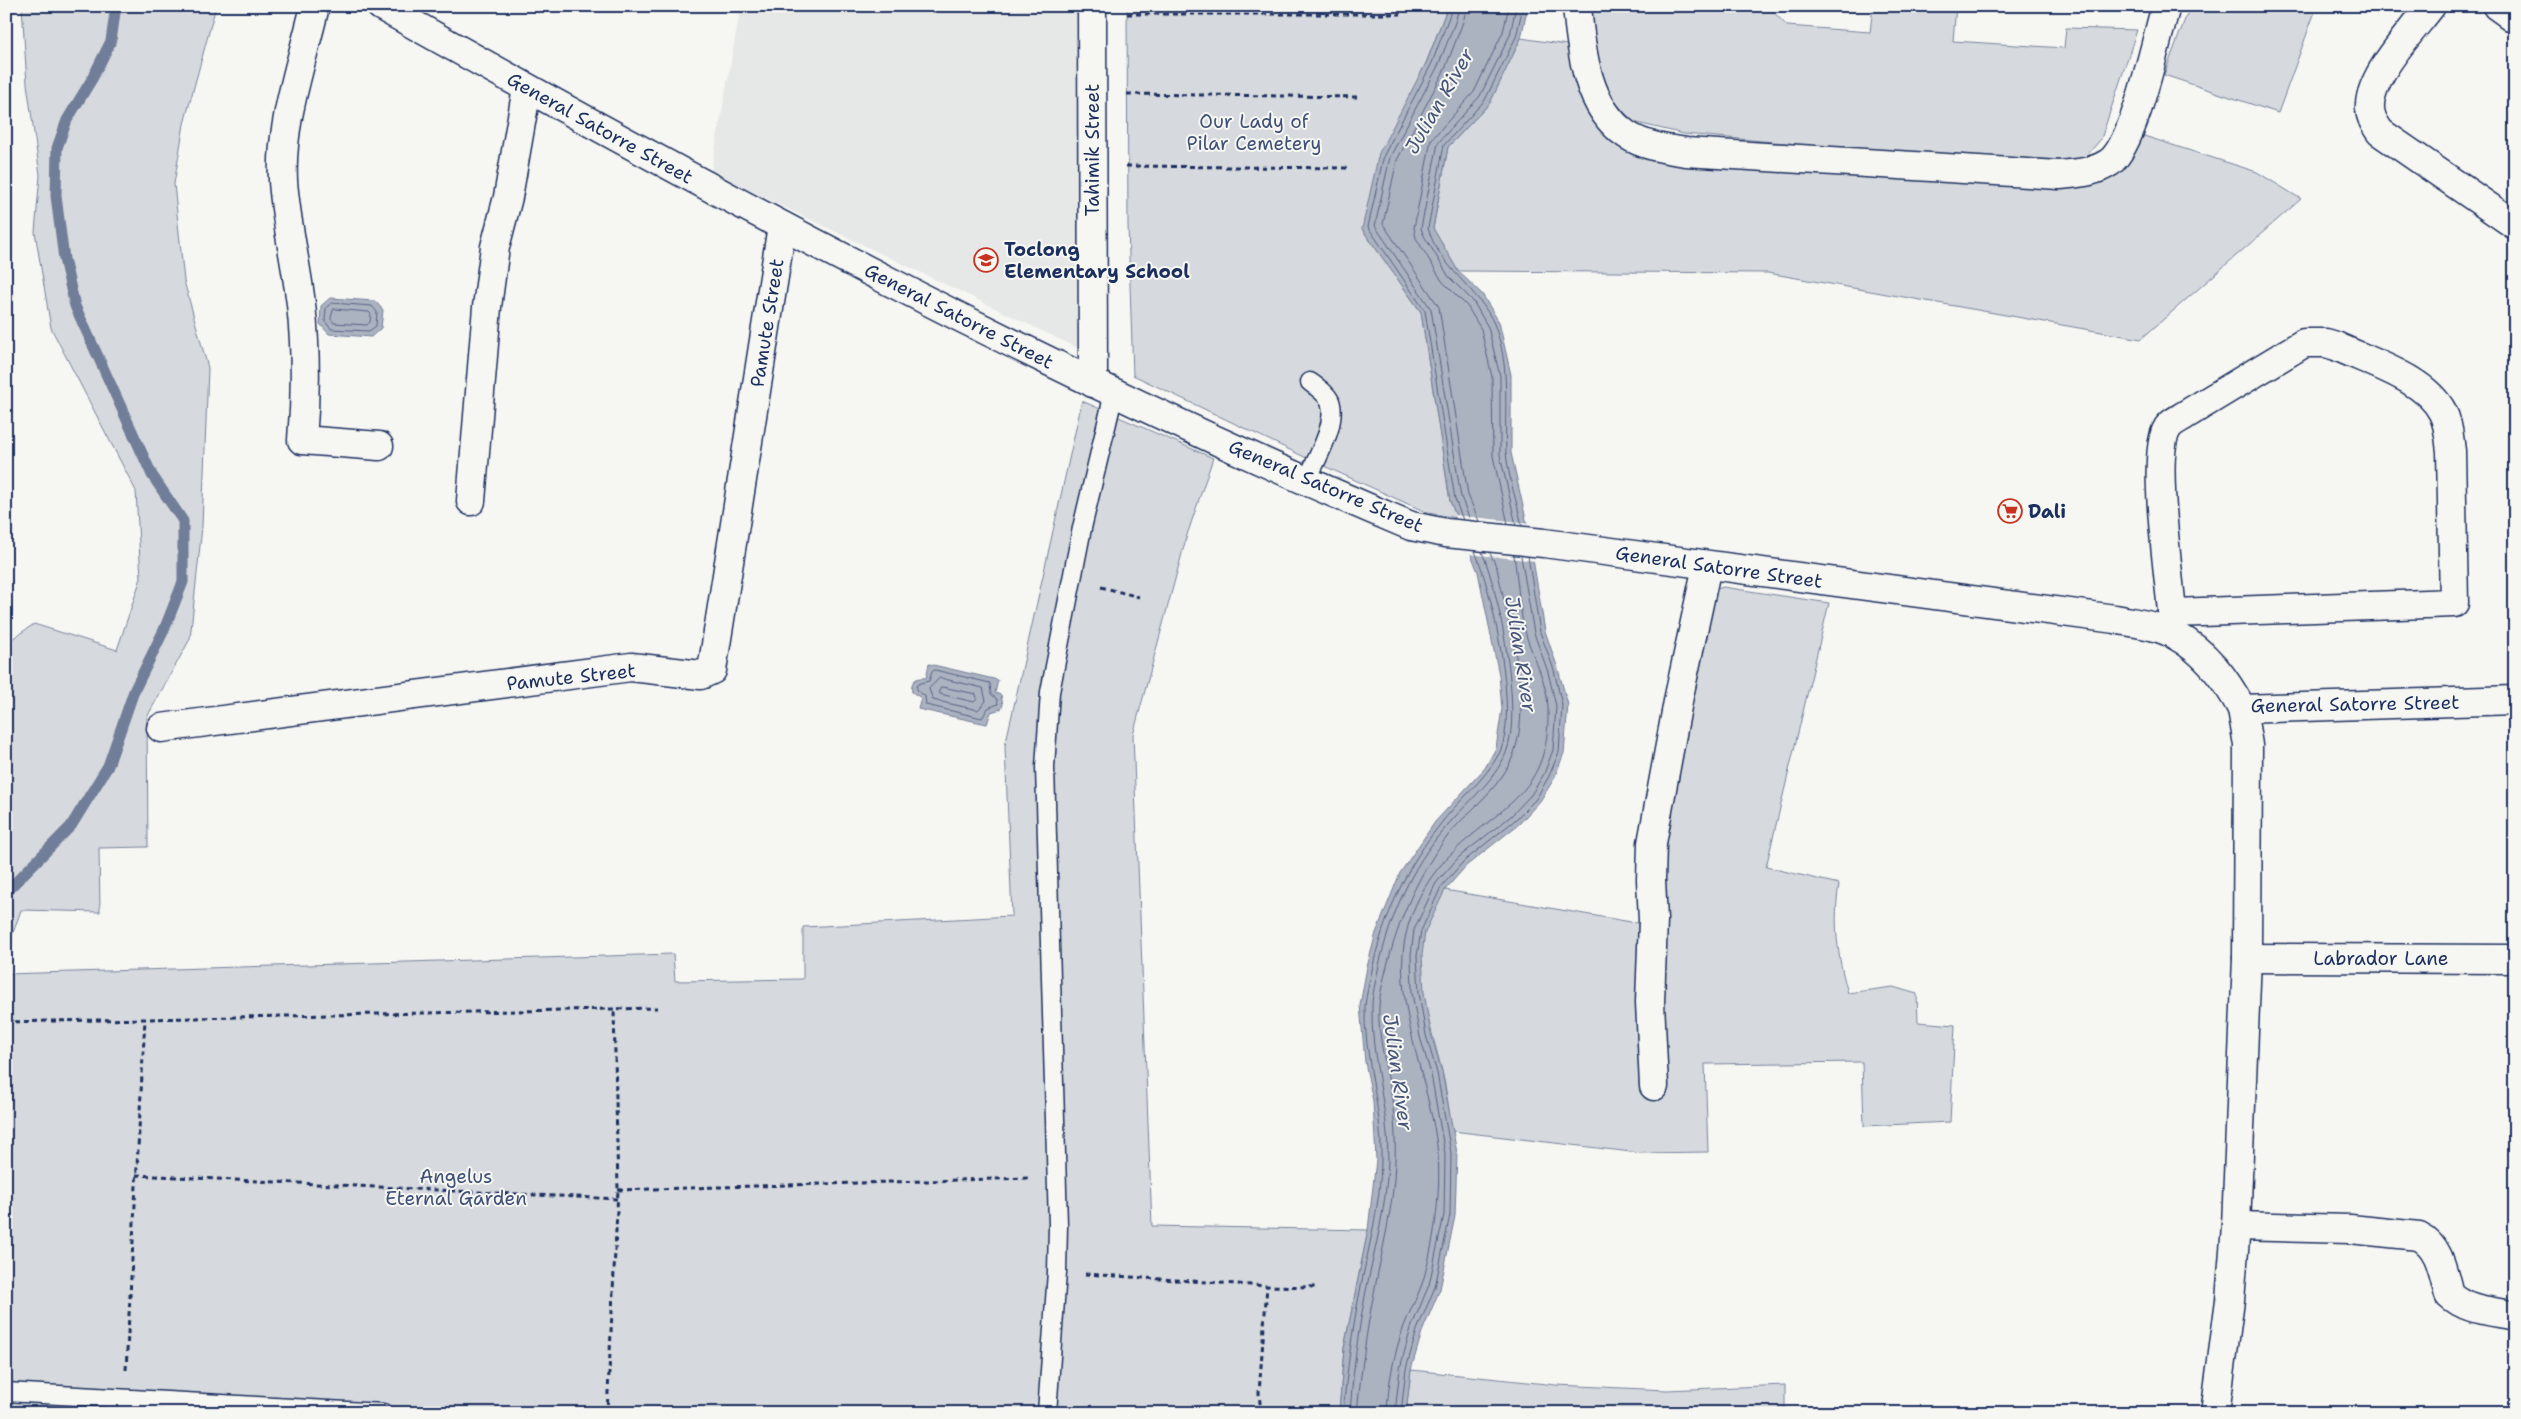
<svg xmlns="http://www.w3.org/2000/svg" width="2521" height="1419" font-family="'Shantell Sans',sans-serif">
  <rect width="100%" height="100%" fill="#f6f6f2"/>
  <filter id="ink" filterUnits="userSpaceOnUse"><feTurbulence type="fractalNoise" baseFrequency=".02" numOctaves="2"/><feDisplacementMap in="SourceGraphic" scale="10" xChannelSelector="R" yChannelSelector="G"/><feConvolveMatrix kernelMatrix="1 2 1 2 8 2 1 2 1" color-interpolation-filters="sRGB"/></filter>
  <g filter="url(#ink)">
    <path fill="#e6e7e7" d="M741,6H1080L1078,348L711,172Z"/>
    <g fill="#d6d9dd" stroke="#78849e">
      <path d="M22,6H216L184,124L174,184L184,281L208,368L202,527L190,639L147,717L148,847L99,848L100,912L21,910L6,953V643L34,624L117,650L141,578L136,491L51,328L35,232L40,175L27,84Z"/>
      <path d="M1127,6H1448L1362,229L1421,312L1450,501L1457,518L1428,513L1315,462L1133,375L1128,225Z"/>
      <path d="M1589,6H1768L1787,26L1870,32L1873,6H1956L1953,41L2064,48L2066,28L2137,30L2101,139L2082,161L1874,151L1684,134L1633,122L1604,89L1588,25Z"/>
      <path d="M2190,6H2317L2278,113L2164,75Z"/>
      <path d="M1521,38L1567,45L1593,120L1623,147L2068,185L2141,135L2257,172L2301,199L2141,339L1768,273L1458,271L1433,229L1448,147L1490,103Z"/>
      <path d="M1082,401L1213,458L1187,535L1133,735L1152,1226L1368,1230L1344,1348L1339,1413H6V974L673,954L675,981L803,979V927L1012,916L1005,746Z"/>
      <path d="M1723,587L1829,603L1766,867L1839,884C1833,922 1837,955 1848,993L1893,987L1917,994L1918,1022L1955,1025L1950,1122L1864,1126L1862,1062L1705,1064L1708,1152L1640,1153L1452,1131C1449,1111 1447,1091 1442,1071C1431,1027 1413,978 1425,932C1429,917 1438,903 1445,890L1660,927L1658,880L1712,591Z"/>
      <path d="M1411,1370L1556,1385L1667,1390L1785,1385V1413H1406Z"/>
    </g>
    <g fill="#abb2c0" stroke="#717e99">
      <path d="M1448,6H1528L1521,38L1490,103L1448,147L1433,228L1458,271L1482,294L1499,322L1511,375V453L1527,524L1545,631L1558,669L1568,705L1564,753L1554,779L1540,801L1519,824L1466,866L1445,890L1425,932L1422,955L1424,992L1431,1034L1442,1072L1457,1153L1455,1216L1440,1289L1422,1332L1411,1370L1406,1413H1339L1344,1348L1368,1230L1376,1160L1373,1101L1365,1062L1360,1005L1367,967L1376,933L1400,873L1435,822L1485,768L1496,748L1502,709L1499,675L1478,572L1450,501L1421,312L1362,229L1379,153L1427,61Z"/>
      <path d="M330,298L375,301L383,310L381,328L371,337L329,334L320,324L321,306Z"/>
      <path d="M929,664L998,680L995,693L1001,695L1003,705L1001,709L991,712L987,724L918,709L921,698L912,692C910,681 916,677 926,678Z"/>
    </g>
    <path fill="#f6f6f2" d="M1454,515L1529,523L1536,561L1468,554Z"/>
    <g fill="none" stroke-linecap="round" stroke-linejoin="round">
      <g stroke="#556385" stroke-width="1">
        <path d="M1453,6L1432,63L1384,155L1368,227L1425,311L1455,499L1463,520"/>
        <path d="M1459,6L1456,20L1438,66L1390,157L1375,226L1431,309L1461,497L1470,520"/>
        <path d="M1467,6L1463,22L1445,69L1397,160L1383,224L1439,307L1468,495L1479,521"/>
        <path d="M332,303L372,306L377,312L376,326L369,331L331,329L325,321L326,308Z"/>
        <path d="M334,309L369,312L371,314L370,322L367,325L334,323L331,319Z"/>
        <path d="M1508,524L1493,456L1492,377L1481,329L1467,306L1442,281L1416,238L1414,228L1431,140L1474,92L1503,32L1509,6"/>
        <path d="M1516,525L1500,455V376L1488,327L1473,301L1449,277L1423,234L1421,228L1438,143L1480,96L1510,35L1516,6"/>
        <path d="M1522,526C1517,502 1508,476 1506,452C1504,409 1511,365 1494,324C1480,290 1438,266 1428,228L1444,145L1485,100L1516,37L1523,6"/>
        <path d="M935,670L990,683L991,694L997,699L998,704L988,708L982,718L926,705L925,696L918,691L916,686L920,683L929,681L932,672Z"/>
        <path d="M940,678L983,688L986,701L978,710L933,700L929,689Z"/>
        <path d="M942,687L976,694L977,699L974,702L940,694L939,691Z"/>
        <path d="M1343,1413C1347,1371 1352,1331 1360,1291C1368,1248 1381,1204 1381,1160C1383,1108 1363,1056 1365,1006C1366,994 1370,981 1372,970C1383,918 1406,867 1439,826C1458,800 1485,781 1500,752C1519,712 1492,591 1475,551"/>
        <path d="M1350,1413C1353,1371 1358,1331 1366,1291C1375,1248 1387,1204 1388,1160C1389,1108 1370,1057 1372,1006C1372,994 1376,981 1378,970C1389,919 1411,866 1446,827C1466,803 1494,782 1506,753C1523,713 1499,591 1482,552"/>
        <path d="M1357,1413C1361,1372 1366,1333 1374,1293C1382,1249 1394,1206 1395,1161C1396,1141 1394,1118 1392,1098C1387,1068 1377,1036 1379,1005C1380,994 1383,981 1386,970C1398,921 1418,873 1450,833C1471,808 1503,786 1514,753C1533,699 1508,623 1497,568L1490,553"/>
        <path d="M1387,1413C1388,1383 1394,1354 1404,1326C1409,1312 1417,1298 1422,1284C1434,1246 1441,1194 1438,1155C1432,1084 1387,996 1408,926C1416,898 1432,872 1453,852C1505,803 1550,792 1548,709C1548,684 1534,660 1527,638C1519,613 1518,581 1514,555"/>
        <path d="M1395,1413L1400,1368L1411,1328L1429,1285L1444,1215L1445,1154L1431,1074L1420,1037L1412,993L1411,955L1414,930L1436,883L1459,857L1511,816L1531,795L1544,774L1553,750L1556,706L1548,672L1534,633L1521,556"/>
        <path d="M1401,1413L1406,1369L1417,1330L1435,1287L1450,1215L1451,1153L1437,1073L1426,1035L1419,993L1417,956L1421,931L1441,887L1463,862L1515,820L1536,799L1549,776L1559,752L1562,705L1554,670L1540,632L1528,556"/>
      </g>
      <path stroke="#717e99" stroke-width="11" d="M6,892L71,826L108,766L134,691L164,630L183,582V521L152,475L75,306L64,259L56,196L57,148L67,120L92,79L111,41L116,6"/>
      <g stroke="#1b2f5e" stroke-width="21">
        <g id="lane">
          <path d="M1307,480C1316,460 1338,423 1330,401C1326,393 1317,387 1310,382"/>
          <path d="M6,1392L383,1413"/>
          <path d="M1047,1413L1057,1272L1058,1225L1045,767L1050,692L1082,528L1114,393"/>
        </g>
      </g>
      <g stroke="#1b2f5e" stroke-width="31">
        <g id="street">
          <path d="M315,6C302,63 280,122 283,181C286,222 296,263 301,304C306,350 306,395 302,440L379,446"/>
          <path d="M1092,6L1093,383"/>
          <path d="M1577,6C1581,51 1587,108 1627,135C1644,146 1666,149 1686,152L2059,175C2077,173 2094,173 2110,162C2135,143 2156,39 2166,6"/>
          <path d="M2431,6C2412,31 2372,73 2370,104C2369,115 2374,123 2380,132L2515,225"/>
          <path d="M2497,6L2515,19"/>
          <path d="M471,501L487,307L495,247L508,197L527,88"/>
          <path d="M2173,613L2454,603L2451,451C2449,438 2449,425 2443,413C2426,378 2369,362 2336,346L2326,343H2304L2185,415C2179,419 2170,423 2167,429C2150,457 2172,594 2174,634"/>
          <path d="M161,728L631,667L701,675L712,670L782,226"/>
          <path d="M2247,958L2515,959"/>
          <path d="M1654,1086L1650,1002L1653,920L1651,880L1652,843L1679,696L1707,566"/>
          <path d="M2236,1226L2350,1229L2419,1236C2440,1246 2443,1273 2449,1294C2467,1311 2492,1311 2515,1316"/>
        </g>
      </g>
      <g stroke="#1b2f5e" stroke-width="31">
        <g id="secondary">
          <path d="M381,6C716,195 1056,377 1411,526L1446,533L1544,543L2115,619C2134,623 2158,625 2175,635C2206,652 2226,679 2242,709L2515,700"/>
          <path d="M2215,1413L2230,1300L2236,1226L2247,958L2248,745L2242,709"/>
        </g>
      </g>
      <g stroke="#1b2f5e" stroke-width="3" stroke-dasharray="5 4" stroke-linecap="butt">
        <path d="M1127,14H1401"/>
        <path d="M1127,94L1359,97"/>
        <path d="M1126,166L1348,168"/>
        <path d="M1101,587L1139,597"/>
        <path d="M6,1022L657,1008"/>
        <path d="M136,1175L617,1199"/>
        <path d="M618,1190L1028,1178"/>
        <path d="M1085,1274L1267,1286L1318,1287"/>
        <path d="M126,1370L145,1019"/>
        <path d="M607,1413L618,1190L614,1009"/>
        <path d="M1261,1413L1259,1393L1267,1286"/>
      </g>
      <use href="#lane" stroke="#f6f6f2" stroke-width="18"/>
      <use href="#street" stroke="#f6f6f2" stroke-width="28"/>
      <use href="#secondary" stroke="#f6f6f2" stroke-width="28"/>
    </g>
  </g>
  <defs>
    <g id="school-ring" transform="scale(1.25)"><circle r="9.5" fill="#f6f6f2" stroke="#c8321e" stroke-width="1.5"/><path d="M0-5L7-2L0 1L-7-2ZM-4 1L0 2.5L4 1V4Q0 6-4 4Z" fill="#c8321e"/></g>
    <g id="supermarket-ring" transform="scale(1.25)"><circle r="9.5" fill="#f6f6f2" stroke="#c8321e" stroke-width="1.5"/><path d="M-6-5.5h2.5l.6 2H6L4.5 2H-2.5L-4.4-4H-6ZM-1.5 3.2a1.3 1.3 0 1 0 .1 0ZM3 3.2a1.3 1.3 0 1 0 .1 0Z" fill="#c8321e"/></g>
  </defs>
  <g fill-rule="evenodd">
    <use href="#school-ring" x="986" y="260"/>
    <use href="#supermarket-ring" x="2010" y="511"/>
  </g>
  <g text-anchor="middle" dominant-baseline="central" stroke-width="4" stroke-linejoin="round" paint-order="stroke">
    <g font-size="19" fill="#405177" stroke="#f6f6f2">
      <text x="1254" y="121">Our Lady of<tspan x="1254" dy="22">Pilar Cemetery</tspan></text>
      <text x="456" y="1176">Angelus<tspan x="456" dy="22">Eternal Garden</tspan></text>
    </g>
    <g font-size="19" fill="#1b2f5e" stroke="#f6f6f2">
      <text transform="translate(600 128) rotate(29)">General Satorre Street</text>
      <text transform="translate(1092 150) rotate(-90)">Tahimik Street</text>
      <text transform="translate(959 316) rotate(27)">General Satorre Street</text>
      <text transform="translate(767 323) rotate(-81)">Pamute Street</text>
      <text transform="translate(1326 486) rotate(23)">General Satorre Street</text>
      <text transform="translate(1719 567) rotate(8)">General Satorre Street</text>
      <text transform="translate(571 677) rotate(-6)">Pamute Street</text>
      <text transform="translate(2355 704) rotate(-1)">General Satorre Street</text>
      <text x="2381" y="958">Labrador Lane</text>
    </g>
    <g font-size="19" font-weight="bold" fill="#1b2f5e" stroke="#f6f6f2" text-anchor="start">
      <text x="1004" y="249">Toclong<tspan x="1004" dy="22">Elementary School</tspan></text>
      <text x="2028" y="511">Dali</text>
    </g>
    <g font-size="20" font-style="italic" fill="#46567b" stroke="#f6f6f2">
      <text transform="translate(1439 101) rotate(-60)">Julian River</text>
      <text transform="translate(1521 654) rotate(81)">Julian River</text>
      <text transform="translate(1398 1072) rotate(82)">Julian River</text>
    </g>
  </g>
  <rect width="2521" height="1419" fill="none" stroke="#f6f6f2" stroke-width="25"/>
  <rect x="12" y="12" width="2496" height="1394" fill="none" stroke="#1b2f5e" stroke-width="2" filter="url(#ink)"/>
</svg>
